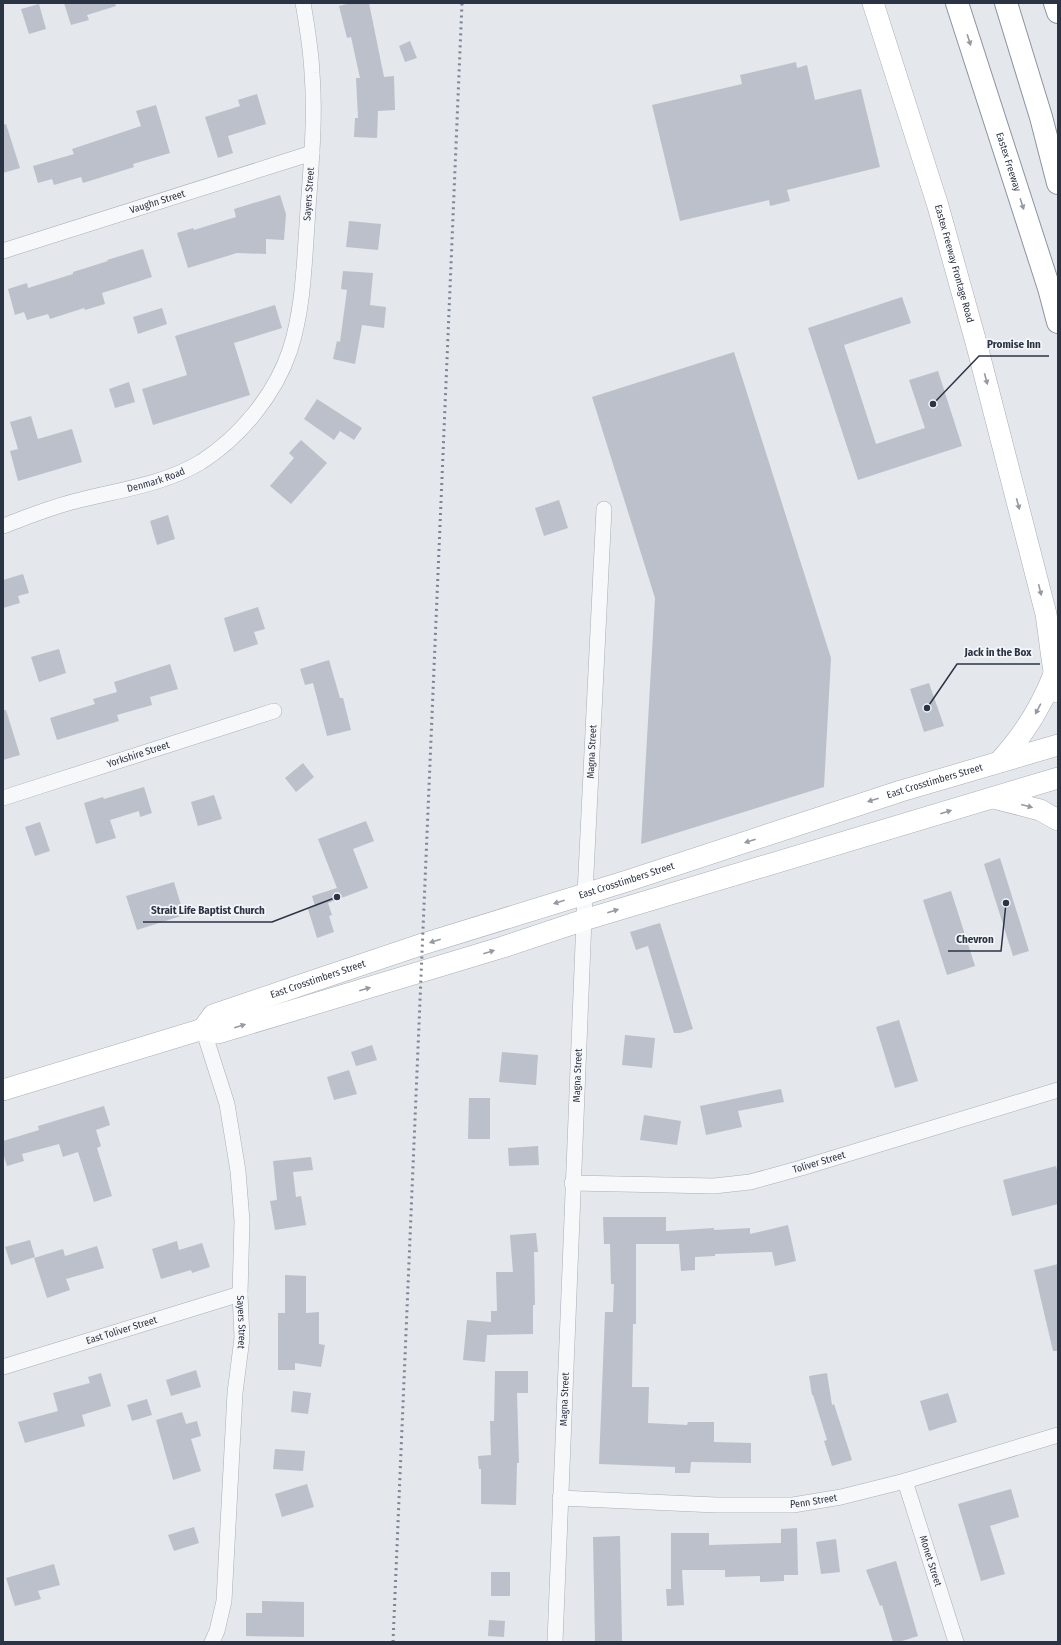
<svg xmlns="http://www.w3.org/2000/svg" width="1061" height="1645" font-family="'Fira Sans Condensed',sans-serif">
  <rect width="100%" height="100%" fill="#e4e7ec"/>
  <g fill="#bbc0ca">
    <path d="M64,3H115L116,6L87,15L89,20L71,25Z"/>
    <path d="M351,3H369L384,77L394,76L395,110L378,111L377,138L354,137L355,118H358L356,78H360L351,37L347,38L339,6Z"/>
    <path d="M39,4L46,29L29,34L21,9Z"/>
    <path d="M410,41L417,58L405,62L399,46Z"/>
    <path d="M796,62L797,68L807,65L815,100L861,89L880,167L787,190L790,201L770,206L769,200L680,221L652,105L742,84L740,75Z"/>
    <path d="M257,94L266,124L228,136L233,153L218,158L205,117L240,106L238,100Z"/>
    <path d="M156,105L170,153L133,164L134,167L83,183L81,177L54,185L52,179L38,183L33,166L74,154L72,149L141,126L136,111Z"/>
    <path d="M6,124L20,168L3,173V125Z"/>
    <path d="M280,195L286,214L284,240L266,239V254L237,253L188,268L177,233L193,228L194,230L236,217L234,209Z"/>
    <path d="M349,221L381,224L378,250L346,247Z"/>
    <path d="M143,249L152,277L102,293L105,304L85,310L84,308L50,319L48,314L27,320L24,312L15,315L8,289L27,283L28,288L73,274V272L108,261L107,260Z"/>
    <path d="M343,271L373,273L370,305L386,307L384,328L362,325L355,364L333,359L337,341L340,342L347,290L341,289Z"/>
    <path d="M902,297L911,323L844,345L876,444L925,428L909,380L938,371L962,446L858,480L808,328Z"/>
    <path d="M275,305L282,328L234,343L250,395L153,425L142,389L187,375L175,336Z"/>
    <path d="M162,308L167,324L138,334L133,317Z"/>
    <path d="M734,352L831,658L824,787L641,844L655,598L592,397Z"/>
    <path d="M129,382L135,402L115,408L109,389Z"/>
    <path d="M317,399L362,428L354,440L340,431L334,440L304,419Z"/>
    <path d="M31,416L38,439L72,429L82,462L18,481L10,451L18,449L10,422Z"/>
    <path d="M301,440L327,463L291,504L270,486L294,458L289,453Z"/>
    <path d="M559,500L568,528L544,536L535,508Z"/>
    <path d="M168,515L175,539L157,545L150,521Z"/>
    <path d="M23,574L29,593L18,596L20,603L3,608V580Z"/>
    <path d="M258,607L265,629L254,632L258,644L234,652L224,618Z"/>
    <path d="M59,649L66,673L39,682L31,657Z"/>
    <path d="M329,660L340,698H343L351,730L327,736L313,683L305,685L300,669Z"/>
    <path d="M170,664L178,689L150,697L152,705L117,715L119,721L57,740L50,718L95,704L93,699L117,692L114,682Z"/>
    <path d="M929,683L944,726L924,732L910,689Z"/>
    <path d="M3,710H6L20,755L3,760Z"/>
    <path d="M303,763L314,777L296,792L285,778Z"/>
    <path d="M144,787L152,813L140,817L139,811L110,820L116,838L96,844L84,803L103,797L104,799Z"/>
    <path d="M214,795L222,819L198,826L191,802Z"/>
    <path d="M366,821L374,841L353,849L368,888L328,903L332,915L329,916L334,932L317,938L308,909L315,906L312,896L337,888L318,839Z"/>
    <path d="M40,822L50,851L35,856L25,827Z"/>
    <path d="M1000,858L1029,951L1013,956L984,864Z"/>
    <path d="M174,882L184,915L137,930L126,896Z"/>
    <path d="M951,891L975,966L947,975L923,900Z"/>
    <path d="M660,923L693,1029L680,1033H674L648,946L636,950L630,932Z"/>
    <path d="M899,1020L918,1081L895,1088L876,1027Z"/>
    <path d="M625,1035L655,1038L652,1068L622,1065Z"/>
    <path d="M372,1045L377,1060L356,1066L351,1052Z"/>
    <path d="M502,1052L538,1055L536,1085L499,1082Z"/>
    <path d="M349,1070L357,1094L334,1100L327,1077Z"/>
    <path d="M781,1089L784,1102L738,1111L742,1127L706,1135L700,1106Z"/>
    <path d="M469,1098H490V1139H468Z"/>
    <path d="M104,1106L110,1125L96,1130L101,1146L97,1148L112,1196L94,1202L78,1152L63,1157L59,1144L22,1154L24,1161L7,1166L3,1153V1141L39,1130L38,1126Z"/>
    <path d="M644,1115L681,1121L677,1145L640,1140Z"/>
    <path d="M538,1146L539,1165L509,1166L508,1148Z"/>
    <path d="M311,1157L313,1170L293,1172L296,1197L301,1196L306,1225L275,1230L270,1201L277,1200L273,1161Z"/>
    <path d="M1056,1166L1058,1174V1204L1012,1216L1003,1180Z"/>
    <path d="M603,1217H666V1231L714,1228V1230L750,1228V1234L788,1225L796,1261L775,1266L772,1252L715,1254V1256L695,1257V1270L681,1271L679,1244H636V1324H633L632,1387H649L648,1423L687,1425L688,1422H714V1442L751,1443V1463L691,1462L690,1473H675V1467L599,1464L605,1312H613L614,1284H611L610,1244H604Z"/>
    <path d="M536,1233L538,1252H534L535,1305H533V1334L487,1335L485,1362L463,1360L467,1320L491,1322V1311H497L496,1272H513L510,1235Z"/>
    <path d="M30,1240L35,1257L11,1265L5,1247Z"/>
    <path d="M177,1241L179,1250L202,1243L210,1267L192,1273L191,1270L161,1279L152,1249Z"/>
    <path d="M97,1246L104,1268L66,1279L70,1290L47,1298L34,1258L63,1249L65,1256Z"/>
    <path d="M1058,1264V1351H1053L1034,1270Z"/>
    <path d="M285,1275L306,1276V1313L319,1312V1344L325,1345L321,1367L295,1363V1370H278V1313H285Z"/>
    <path d="M196,1370L201,1387L171,1396L166,1380Z"/>
    <path d="M495,1371H528V1393H517L519,1463H517L516,1505L481,1504V1469H479L478,1456L491,1455L490,1421H494Z"/>
    <path d="M101,1373L111,1406L82,1415L85,1426L25,1443L18,1422L58,1411L53,1393L90,1383L88,1377Z"/>
    <path d="M827,1373L832,1405L834,1404L852,1460L832,1466L824,1441L827,1440L813,1395H812L809,1376Z"/>
    <path d="M293,1391L311,1393L308,1414L291,1412Z"/>
    <path d="M948,1393L957,1422L929,1431L920,1401Z"/>
    <path d="M147,1399L152,1415L132,1421L127,1405Z"/>
    <path d="M182,1412L186,1424L197,1421L201,1436L191,1439L201,1471L173,1480L156,1420Z"/>
    <path d="M275,1449L305,1451L303,1471L273,1469Z"/>
    <path d="M307,1484L314,1507L282,1517L275,1494Z"/>
    <path d="M1011,1489L1019,1517L990,1526L1005,1574L981,1581L958,1504Z"/>
    <path d="M194,1527L199,1543L174,1551L168,1535Z"/>
    <path d="M797,1528L798,1575H784V1581L760,1582V1576L725,1577V1570H682L684,1605L667,1606L666,1589H671V1533H709V1545L781,1543V1529Z"/>
    <path d="M620,1536L622,1642H595L593,1537Z"/>
    <path d="M836,1539L840,1572L821,1574L816,1542Z"/>
    <path d="M896,1561L918,1636L899,1642H893L882,1605L880,1606L866,1570Z"/>
    <path d="M54,1564L60,1585L38,1591L41,1599L15,1606L6,1578Z"/>
    <rect x="491" y="1572" width="19" height="24"/>
    <path d="M262,1601L304,1602V1637L246,1636V1613H262Z"/>
    <path d="M489,1620L505,1621L504,1637L488,1636Z"/>
  </g>
  <g fill="none" stroke-linecap="round" stroke-linejoin="round">
    <g stroke="#a9aeb7" stroke-width="16">
      <g id="minor">
        <path id="s1" d="M3,251L312,153"/>
        <path id="s2" d="M3,526C27,517 51,507 76,501C118,490 163,485 201,462C240,437 275,395 290,350C303,310 304,267 307,225C310,175 316,123 312,73C311,49 307,26 303,3"/>
        <path id="s3" d="M3,798L274,711"/>
        <path id="s4" d="M203,1029L227,1104L238,1171L242,1221L240,1294L242,1338L235,1393L224,1601L217,1631L212,1642"/>
        <path id="s5" d="M572,1183L714,1186L750,1182L801,1168L1058,1090"/>
        <path id="s6" d="M3,1367L240,1294"/>
        <path id="s7" d="M905,1481L956,1642"/>
        <path id="s8" d="M560,1498L716,1505H793L841,1497L905,1481L1058,1435"/>
        <path id="s9" d="M555,1642L585,894L604,509"/>
      </g>
    </g>
    <g stroke="#a9aeb7" stroke-width="22">
      <g id="secondary">
        <path id="s10" d="M873,3L938,206L977,346L1046,614C1050,640 1052,666 1058,692"/>
        <path d="M999,762C1023,736 1041,708 1054,674"/>
        <path d="M994,798L1040,810L1058,820"/>
        <path id="s11" d="M203,1029L213,1015L304,984L423,944L627,881L901,791L1058,745"/>
        <path d="M3,1090L203,1029L218,1033L503,947L584,920L1058,778"/>
      </g>
    </g>
    <g stroke="#8b94a3" stroke-width="24">
      <g id="motorway">
        <path id="s12" d="M957,3L1049,288L1058,322"/>
        <path d="M1006,3L1041,117L1058,183"/>
        <path d="M1055,3L1058,12"/>
      </g>
    </g>
    <use href="#minor" stroke="#f7f8fa" stroke-width="15"/>
    <use href="#secondary" stroke="#fff" stroke-width="21"/>
    <use href="#motorway" stroke="#fff" stroke-width="22"/>
    <path stroke="#7d8696" stroke-width="3" stroke-dasharray="2 4" stroke-linecap="butt" d="M393,1642L462,3"/>
  </g>
  <defs><path id="oneway-solid" d="M-6-.8H1V-3.2L6.5 0L1 3.2V.8H-6Z"/></defs>
  <g fill="#959aa2">
    <use href="#oneway-solid" transform="translate(969 40) rotate(72)"/>
    <use href="#oneway-solid" transform="translate(1022 204) rotate(72)"/>
    <use href="#oneway-solid" transform="translate(986 379) rotate(75)"/>
    <use href="#oneway-solid" transform="translate(1018 504) rotate(75)"/>
    <use href="#oneway-solid" transform="translate(1040 590) rotate(76)"/>
    <use href="#oneway-solid" transform="translate(1038 709) rotate(118)"/>
    <use href="#oneway-solid" transform="translate(873 800) rotate(162)"/>
    <use href="#oneway-solid" transform="translate(1027 806) rotate(15)"/>
    <use href="#oneway-solid" transform="translate(946 812) rotate(-17)"/>
    <use href="#oneway-solid" transform="translate(750 841) rotate(162)"/>
    <use href="#oneway-solid" transform="translate(559 902) rotate(163)"/>
    <use href="#oneway-solid" transform="translate(613 911) rotate(-17)"/>
    <use href="#oneway-solid" transform="translate(435 941) rotate(163)"/>
    <use href="#oneway-solid" transform="translate(489 952) rotate(-17)"/>
    <use href="#oneway-solid" transform="translate(365 989) rotate(-16)"/>
    <use href="#oneway-solid" transform="translate(240 1026) rotate(-17)"/>
  </g>
  <g text-anchor="middle" dominant-baseline="central" stroke-width="3.5" stroke-linejoin="round" paint-order="stroke">
    <g font-size="10" fill="#2b3445" stroke="#f4f6f9">
      <text stroke="none"><textPath href="#s12" startOffset="167">Eastex Freeway</textPath></text>
      <text stroke="none"><textPath href="#s2" startOffset="512">Sayers Street</textPath></text>
      <text stroke="none"><textPath href="#s1" startOffset="162">Vaughn Street</textPath></text>
      <text stroke="none"><textPath href="#s10" startOffset="273">Eastex Freeway Frontage Road</textPath></text>
      <text stroke="none"><textPath href="#s2" startOffset="160">Denmark Road</textPath></text>
      <text stroke="none"><textPath href="#s9" startOffset="891">Magna Street</textPath></text>
      <text stroke="none"><textPath href="#s3" startOffset="142">Yorkshire Street</textPath></text>
      <text stroke="none"><textPath href="#s11" startOffset="776">East Crosstimbers Street</textPath></text>
      <text stroke="none"><textPath href="#s11" startOffset="452">East Crosstimbers Street</textPath></text>
      <text stroke="none"><textPath href="#s11" startOffset="128">East Crosstimbers Street</textPath></text>
      <text stroke="none"><textPath href="#s9" startOffset="567">Magna Street</textPath></text>
      <text stroke="none"><textPath href="#s5" startOffset="250">Toliver Street</textPath></text>
      <text stroke="none"><textPath href="#s4" startOffset="298">Sayers Street</textPath></text>
      <text stroke="none"><textPath href="#s6" startOffset="124">East Toliver Street</textPath></text>
      <text stroke="none"><textPath href="#s9" startOffset="243">Magna Street</textPath></text>
      <text stroke="none"><textPath href="#s8" startOffset="254">Penn Street</textPath></text>
      <text stroke="none"><textPath href="#s7" startOffset="84">Monet Street</textPath></text>
    </g>
  </g>
  <path fill="none" stroke="#2b3445" stroke-width="1.5" d="M933 404L979 356H1049M927 708L957 664H1040M337 897L272 922H143M1006 903L1001 951H948"/>
  <g fill="#2b3445" stroke="#f4f6f9" stroke-width="1.5">
    <circle cx="933" cy="404" r="4"/>
    <circle cx="927" cy="708" r="4"/>
    <circle cx="337" cy="897" r="4"/>
    <circle cx="1006" cy="903" r="4"/>
  </g>
  <g font-size="11" text-anchor="middle" font-weight="bold" fill="#2b3445" stroke="#f4f6f9" stroke-width="3.5" stroke-linejoin="round" paint-order="stroke">
    <text x="1014" y="348">Promise Inn</text>
    <text x="998" y="656">Jack in the Box</text>
    <text x="208" y="914">Strait Life Baptist Church</text>
    <text x="975" y="943">Chevron</text>
  </g>
  <rect width="1061" height="1645" fill="none" stroke="#2b3445" stroke-width="8"/>
</svg>
